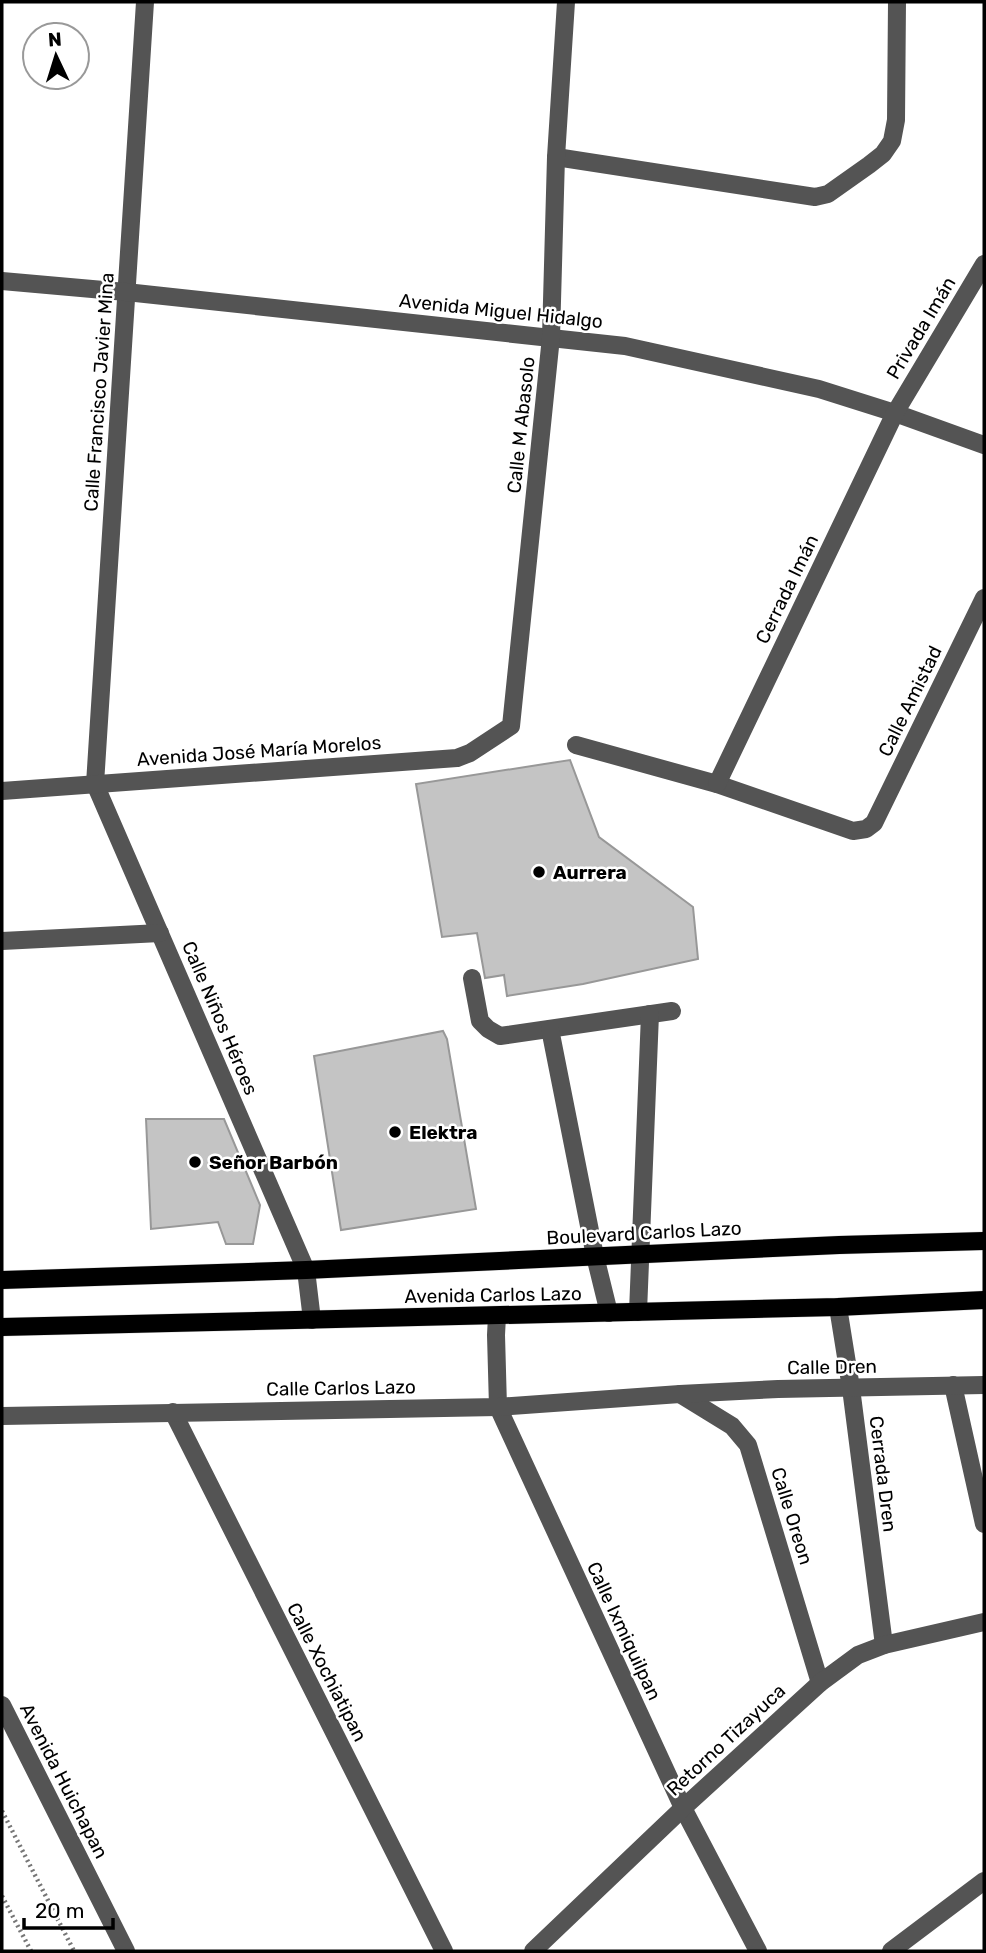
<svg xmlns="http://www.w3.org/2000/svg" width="986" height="1953" font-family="Rubik,sans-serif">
  <rect width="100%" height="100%" fill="#fff"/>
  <g fill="#c4c4c4" stroke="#989898" stroke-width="2">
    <path d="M570,760L599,837L693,907L698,959L583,984L507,996L504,975L485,978L477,933L442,937L416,784Z"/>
    <path d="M443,1031L447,1039L476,1209L341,1230L314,1056Z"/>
    <path d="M146,1119H224L260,1205L253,1244H226L218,1222L151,1229Z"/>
  </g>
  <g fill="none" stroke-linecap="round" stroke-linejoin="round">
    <g stroke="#dbdbdb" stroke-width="19">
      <g id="major">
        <path d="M2,1280L306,1270L839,1245L984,1241"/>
        <path d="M2,1327L838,1307L984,1300"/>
      </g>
    </g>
    <g stroke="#767676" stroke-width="4.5" stroke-dasharray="2 3.5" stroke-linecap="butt">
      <path d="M2,1811L74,1951"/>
      <path d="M2,1896L31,1951"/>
    </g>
    <g stroke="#545454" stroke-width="18">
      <path d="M145,2L95,784L306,1270L312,1320"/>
      <path d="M556,157L815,197L828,194L869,165L883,154L892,141L896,120L897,2"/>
      <path d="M2,281L126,292L625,346L819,389L895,413L984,445"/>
      <path d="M576,745L717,784L853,831L866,829L874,823L984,598"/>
      <path d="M717,784L895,413L984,264"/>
      <path d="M2,791L457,758L470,753L511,726L551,337L556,157L566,2"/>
      <path d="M2,941L160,933"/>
      <path d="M472,978L480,1021L488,1029L500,1036L672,1011"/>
      <path d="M550,1029L595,1256L609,1313"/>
      <path d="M838,1307L851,1388L884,1645"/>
      <path d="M638,1312L650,1014"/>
      <path d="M497,1316L496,1335L498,1407L683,1808L758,1951"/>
      <path d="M953,1385L984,1524"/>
      <path d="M680,1394L732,1426L748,1445L820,1683"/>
      <path d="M173,1412L444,1951"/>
      <path d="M2,1416L498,1407L680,1394L778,1389L984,1385"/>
      <path d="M2,1705L126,1951"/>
      <path d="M533,1951L683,1808L820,1683L858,1655L884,1645L984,1622"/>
      <path d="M891,1951L984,1881"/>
    </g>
    <use href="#major" stroke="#000" stroke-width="18"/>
  </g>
  <g fill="#000" stroke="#fff" stroke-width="2.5">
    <circle cx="539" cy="872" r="7"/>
    <circle cx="395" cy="1132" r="7"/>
    <circle cx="195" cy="1162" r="7"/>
  </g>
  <g text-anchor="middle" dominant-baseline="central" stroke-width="5" stroke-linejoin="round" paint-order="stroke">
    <g font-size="19" fill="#000" stroke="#fff">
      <text transform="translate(501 311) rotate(6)">Avenida Miguel Hidalgo</text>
      <text transform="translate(921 328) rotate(-59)">Privada Imán</text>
      <text transform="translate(99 392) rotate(-86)">Calle Francisco Javier Mina</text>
      <text transform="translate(521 425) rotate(-84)">Calle M Abasolo</text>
      <text transform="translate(787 589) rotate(-64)">Cerrada Imán</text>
      <text transform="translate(910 701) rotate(-64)">Calle Amistad</text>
      <text transform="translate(259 751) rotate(-4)">Avenida José María Morelos</text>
      <text transform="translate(220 1018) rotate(67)">Calle Niños Héroes</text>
      <text transform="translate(644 1233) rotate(-3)">Boulevard Carlos Lazo</text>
      <text transform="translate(493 1295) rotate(-1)">Avenida Carlos Lazo</text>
      <text transform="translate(832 1367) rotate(-1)">Calle Dren</text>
      <text transform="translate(341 1388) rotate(-1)">Calle Carlos Lazo</text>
      <text transform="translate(883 1474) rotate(83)">Cerrada Dren</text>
      <text transform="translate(792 1516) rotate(73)">Calle Oreon</text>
      <text transform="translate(624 1631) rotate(65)">Calle Ixmiquilpan</text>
      <text transform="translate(327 1672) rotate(63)">Calle Xochiatipan</text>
      <text transform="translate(726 1740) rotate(-43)">Retorno Tizayuca</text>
      <text transform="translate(64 1781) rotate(63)">Avenida Huichapan</text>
    </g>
    <g font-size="19" font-weight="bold" fill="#000" stroke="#fff" text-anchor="start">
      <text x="553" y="872">Aurrera</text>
      <text x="409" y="1132">Elektra</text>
      <text x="209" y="1162">Señor Barbón</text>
    </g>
  </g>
  <rect width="986" height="1953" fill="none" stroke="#000000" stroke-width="7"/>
  <g transform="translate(56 56) rotate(356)"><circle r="33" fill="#ffffff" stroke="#999999" stroke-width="2"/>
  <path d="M0-5L12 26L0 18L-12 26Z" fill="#000000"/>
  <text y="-10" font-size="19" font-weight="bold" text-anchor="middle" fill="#000000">N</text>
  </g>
  <path d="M24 1918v10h89v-10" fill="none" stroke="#000000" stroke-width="3.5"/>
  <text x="35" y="1918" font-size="21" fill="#000000" stroke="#ffffff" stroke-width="5" paint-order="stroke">20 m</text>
</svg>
